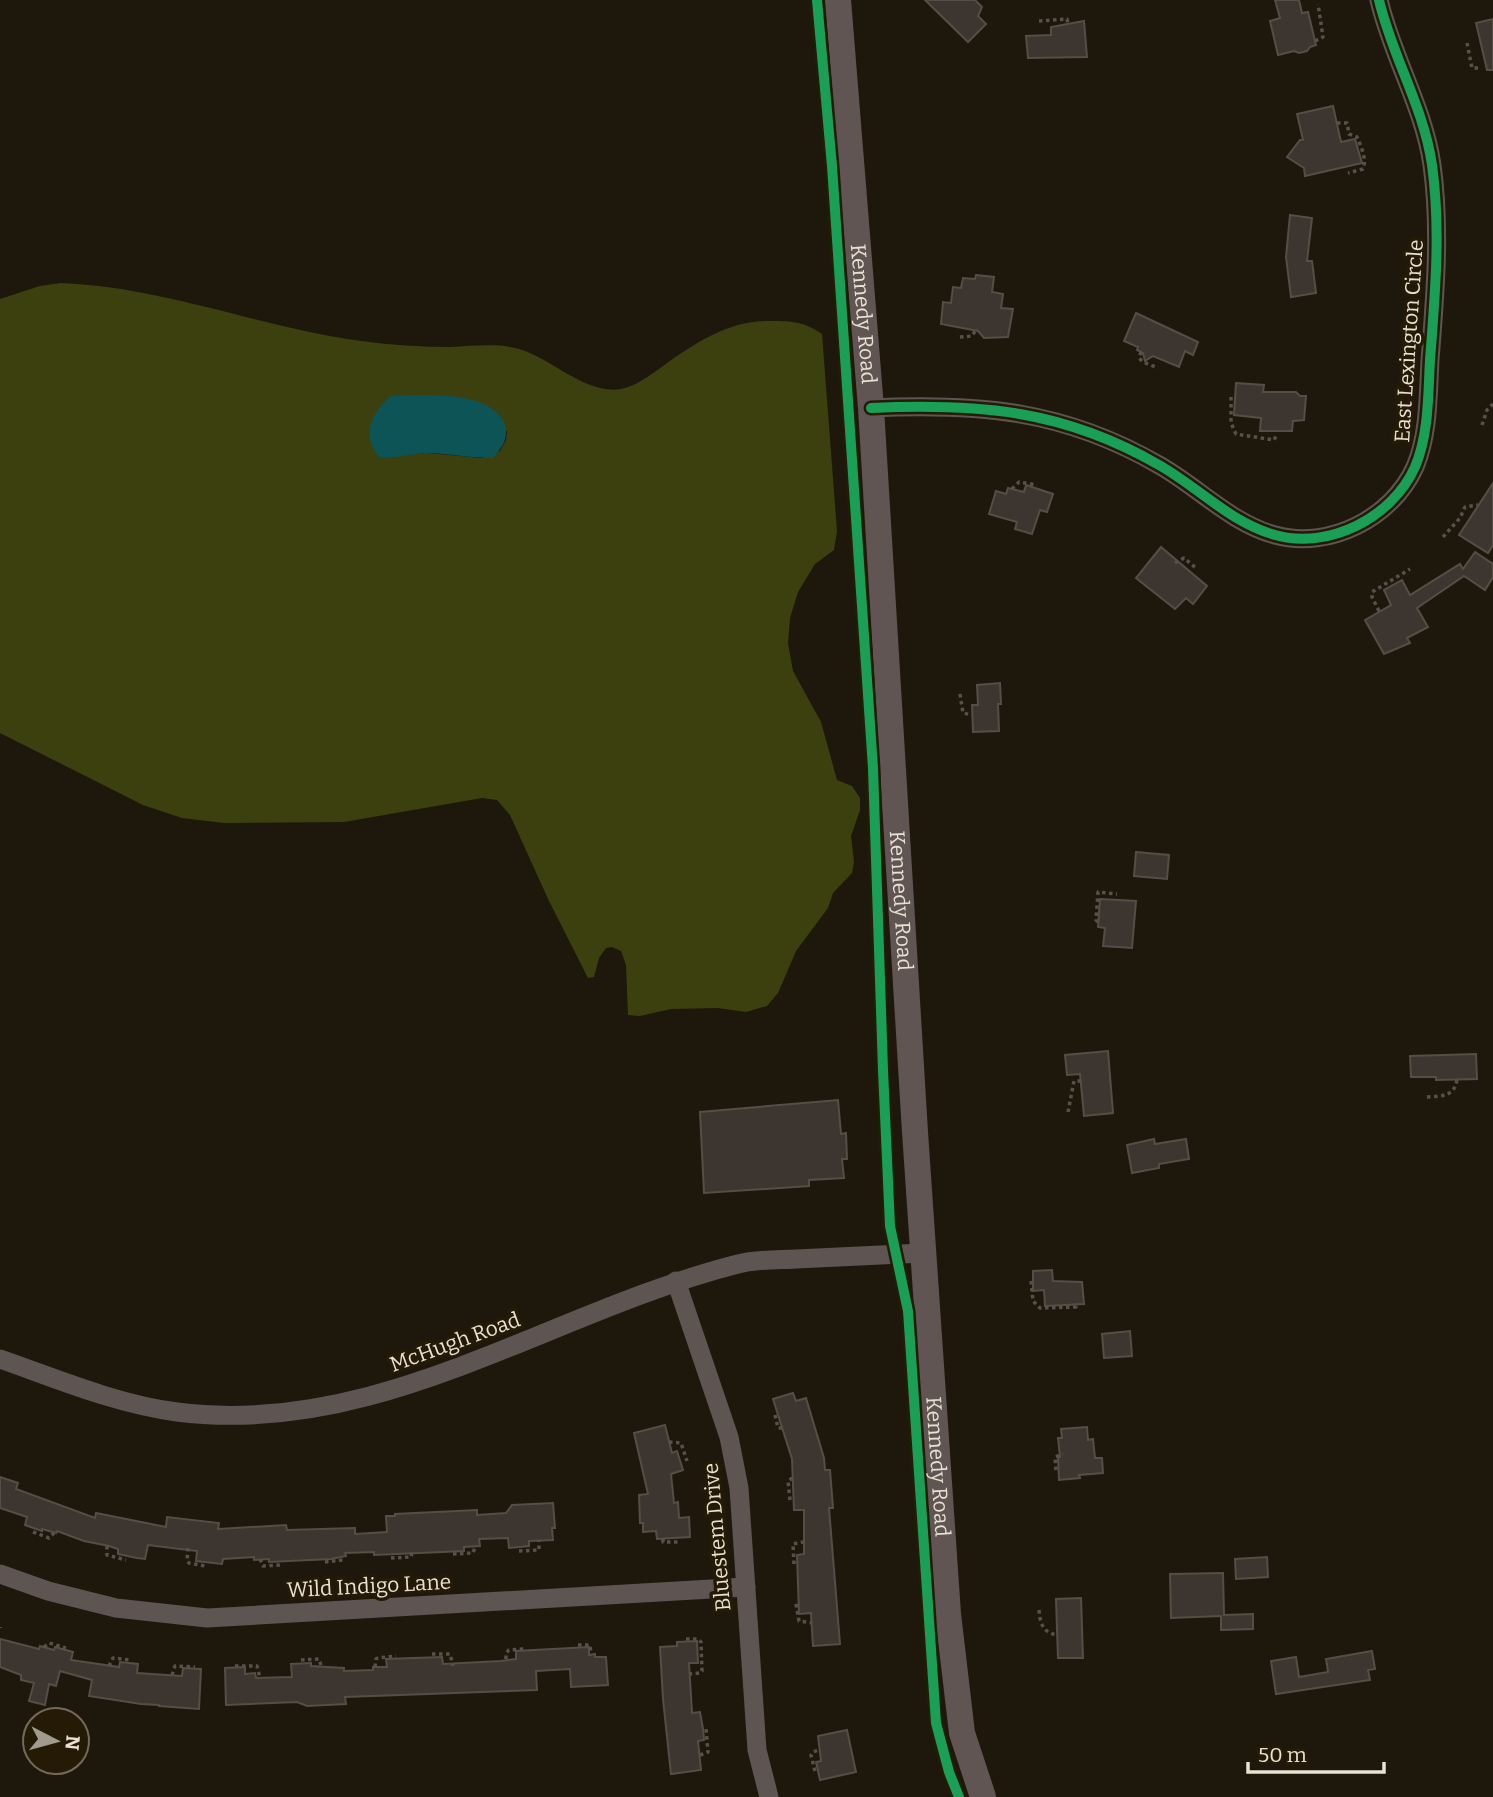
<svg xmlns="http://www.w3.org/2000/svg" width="1493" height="1797" font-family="Bitter,serif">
  <rect width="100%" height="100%" fill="#1e180c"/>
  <path fill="#3c400e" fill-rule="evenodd" d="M61,283C163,287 260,327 361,341C391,345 421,347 451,347C473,346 498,343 519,349C551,358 586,395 621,389C637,386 650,375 663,366C697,342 729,320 772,321C792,321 805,322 822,334L837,531L834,550L815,564L798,592L790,618L788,643L793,671L821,722L837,780L852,786L860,798V810L851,836L854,862L852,873L833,893L828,908L796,951L778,993L767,1006L746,1012L718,1008L671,1009L640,1016L628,1015L626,965L621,951L612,947L606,948L599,958L594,977L588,978L549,901L510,815L497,800L482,798L344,822L224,823L182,818L143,805L0,733V299L40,286ZM507,431L506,440L500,451L482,458L428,453L404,454Z"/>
  <path fill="#0c5455" d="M391,396C422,395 492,389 505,425C509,438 502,448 493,458C472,458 451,454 430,453C412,453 396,459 379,457C361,435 371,413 391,396Z"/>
  <g fill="#3d352f" stroke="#564d47" stroke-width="2">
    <path d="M925,0H975L982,7L978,16L986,24L968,42Z"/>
    <path d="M1275,0H1299L1302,13L1308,12L1316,45L1310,47L1307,51L1299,53L1294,51L1278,55L1270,21L1280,18Z"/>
    <path d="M1493,19V70H1487L1476,23Z"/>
    <path d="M1084,21L1087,57L1028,58L1026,36L1051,35V27Z"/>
    <path d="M1333,106L1341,142L1355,139L1362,163L1305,176L1304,168L1287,157L1300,140H1303L1297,114Z"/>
    <path d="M1290,215L1312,218L1307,261H1312L1316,293L1291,297L1286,257Z"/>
    <path d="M976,275L994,277L992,292L1003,294L1001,308L1013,309L1008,337L984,338L978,331L941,324L943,302L951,303L953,287L961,288L963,278L975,279Z"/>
    <path d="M1136,313L1198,342L1193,355L1185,351L1179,367L1153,356L1145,361L1143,353L1137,350L1138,347L1124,341Z"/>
    <path d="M1236,383L1264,385L1263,392H1296L1300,396H1306L1304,420L1293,421L1292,431H1260L1261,418L1234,415Z"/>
    <path d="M1493,483V545L1488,553L1459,535Z"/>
    <path d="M1026,485L1053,494L1047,512L1040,510L1032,534L1015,529L1017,522L989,514L996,491L1006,494L1008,488L1024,492Z"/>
    <path d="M1161,547L1207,586L1193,604L1186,598L1175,609L1136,578Z"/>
    <path d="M1475,552L1493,564V577L1485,590L1464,576L1417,608L1428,627L1407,638L1410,643L1384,654L1365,620L1391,605L1384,590L1402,580L1410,595L1460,564L1463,569Z"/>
    <path d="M1000,683L1001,704H998L999,731L973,732L972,705H978L977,685Z"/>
    <path d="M1136,852L1169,855L1167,879L1134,876Z"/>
    <path d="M1100,899L1136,901L1132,948L1103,946L1105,928L1098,927Z"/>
    <path d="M1108,1051L1113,1113L1084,1116L1080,1074L1067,1075L1065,1055Z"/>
    <path d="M1476,1054L1477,1079L1436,1080V1077H1411L1410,1056Z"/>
    <path d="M838,1100L841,1134L846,1133L847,1159H842L844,1178L809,1180V1186L704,1193L700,1112Z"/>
    <path d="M1154,1139L1155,1144L1186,1139L1189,1159L1159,1164V1168L1132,1173L1127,1145Z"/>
    <path d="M1052,1270L1053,1281L1082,1282L1084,1304L1045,1306L1044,1290L1033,1291V1271Z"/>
    <path d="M1130,1331L1132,1356L1104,1358L1102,1334Z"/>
    <path d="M793,1393L796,1401L806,1398L824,1458L825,1470H830L833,1508H829L840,1644L813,1646L811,1613L799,1614L797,1555L804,1554V1510H794L792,1459L773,1399Z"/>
    <path d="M665,1425L672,1453L677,1451L683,1470L671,1474L674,1503L678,1502L679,1518L689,1517L690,1537L657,1539L656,1531L643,1532V1523H640L639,1495L648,1494L634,1433Z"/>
    <path d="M1087,1427L1088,1440L1093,1439L1095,1458H1102L1103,1473L1079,1475L1080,1478L1059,1480L1058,1457H1060L1058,1438H1062L1061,1429Z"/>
    <path d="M0,1477L18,1483L16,1489L95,1518L96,1513L166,1527L167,1517L219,1523L218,1529L286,1525L287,1530L355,1528V1534L387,1532L386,1516H395V1514L477,1510V1515L506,1513L512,1505L553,1503L555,1528H552L553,1540L529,1541V1546L509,1548L508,1538L479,1539L480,1546L464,1547V1551L374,1555V1552L345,1553L346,1556L331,1559L269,1562V1559L254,1560V1557L223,1559L222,1564L196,1561L197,1551L148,1545L145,1559L137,1558L118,1554V1549L109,1546L84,1541L57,1531L56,1533L42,1529V1531L25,1525L27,1517L0,1508Z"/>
    <path d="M1267,1557L1268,1577L1236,1579L1235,1559Z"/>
    <path d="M1223,1573L1224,1615L1253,1614V1629L1221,1630V1616L1171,1618L1170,1574Z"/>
    <path d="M1081,1598L1083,1658H1058L1056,1599Z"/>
    <path d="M0,1639L39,1649L40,1646L54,1650L55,1647L73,1652L71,1660L119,1667L120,1662L138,1664L137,1673L182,1676L183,1668L201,1669L199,1709L159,1706V1705L141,1704L89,1696L92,1680L60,1671L56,1686L49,1684L45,1705L29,1701L34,1683L21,1680V1675L0,1667Z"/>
    <path d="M697,1641L698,1663H689L692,1713L700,1712L703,1729L704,1740L698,1741L701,1770L671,1774L663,1699L660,1647L677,1646V1642Z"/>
    <path d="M589,1647V1655L595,1654V1657H606L608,1685L571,1687L570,1669L536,1671L537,1690L345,1697L346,1704L307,1706L297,1702L226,1705L225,1668L245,1667V1674L255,1673L256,1678L292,1677L291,1664L311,1663V1666L344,1668V1671L373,1670V1667H387L386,1659L442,1657L443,1664L501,1661L516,1659V1651Z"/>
    <path d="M1372,1651L1375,1669L1368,1670L1370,1680L1276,1694L1271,1661L1296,1657L1299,1677L1328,1672L1326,1659Z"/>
    <path d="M847,1730L856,1772L820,1780L816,1762L821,1761L818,1736Z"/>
  </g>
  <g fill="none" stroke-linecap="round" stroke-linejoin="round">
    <g stroke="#57504b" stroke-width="3.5" stroke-dasharray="3.5 3.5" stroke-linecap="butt">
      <path d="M1039,21L1067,19L1068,24"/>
      <path d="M1315,41L1323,37L1318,4"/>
      <path d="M1467,43L1472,68H1481"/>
      <path d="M1337,123H1347L1349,134L1357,137C1361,147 1367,158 1363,169L1348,173"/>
      <path d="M960,337L972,336L977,328"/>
      <path d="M1141,352L1139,358L1143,362L1158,368"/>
      <path d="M1231,397V423L1236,434L1274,440L1277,434"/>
      <path d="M1482,425L1487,410L1493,404"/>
      <path d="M1012,489L1019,482L1037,485"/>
      <path d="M1443,537L1460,518L1465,507L1478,505"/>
      <path d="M1175,563L1184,558L1197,569"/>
      <path d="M1379,611L1372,597V592L1410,569"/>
      <path d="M960,694L963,713L972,715"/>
      <path d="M1098,922L1096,920L1098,892L1117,894"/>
      <path d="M1427,1097C1441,1096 1455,1097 1457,1079"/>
      <path d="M1068,1112L1074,1081H1081"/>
      <path d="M1031,1281L1033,1301L1040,1308L1076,1307L1075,1305"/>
      <path d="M775,1415L778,1428H782"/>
      <path d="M669,1442L681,1443L687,1461"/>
      <path d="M1056,1470L1055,1457L1063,1454"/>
      <path d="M790,1500L788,1481L794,1477"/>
      <path d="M33,1532L49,1538L54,1533"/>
      <path d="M663,1539V1542H680"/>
      <path d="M107,1546V1555L126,1560"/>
      <path d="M188,1548L187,1561L189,1563L205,1566"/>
      <path d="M519,1551L539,1550V1540"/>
      <path d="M453,1554L473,1553L475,1547"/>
      <path d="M391,1558L411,1557L412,1552"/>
      <path d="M260,1559L263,1566L280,1565"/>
      <path d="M325,1562L343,1560V1556"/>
      <path d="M794,1564L793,1544L803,1542"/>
      <path d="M796,1604L799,1621L812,1623"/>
      <path d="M1039,1610C1040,1623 1043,1633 1057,1635"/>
      <path d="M0,1627V1628"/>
      <path d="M686,1639H698L701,1642L702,1671L700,1673L689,1674"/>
      <path d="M578,1645H590L591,1655"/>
      <path d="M44,1647L49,1643L66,1648"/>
      <path d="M432,1654H450L453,1666"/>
      <path d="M506,1659V1653L509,1650L525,1649"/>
      <path d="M301,1660L319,1659L321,1665"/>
      <path d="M109,1666L113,1658L130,1660"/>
      <path d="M235,1666H257L260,1678"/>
      <path d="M375,1667L376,1659L378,1658L396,1656"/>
      <path d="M172,1675L175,1666L195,1667"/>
      <path d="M700,1755L708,1752L706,1729"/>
      <path d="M815,1771L811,1755L813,1752L819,1750"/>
    </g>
    <g stroke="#5e5451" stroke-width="19">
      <path d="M871,408C979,403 1064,410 1159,465C1198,487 1231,523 1275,535C1329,550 1392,518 1415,467C1429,434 1428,395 1430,360C1435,295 1441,230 1432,165C1424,108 1392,56 1379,0"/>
      <path d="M676,1281L729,1437L739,1488L757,1750L769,1797"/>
      <path d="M0,1359C57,1379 116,1404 177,1412C379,1438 551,1311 738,1264C757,1259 778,1260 796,1259C839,1257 881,1255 923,1253"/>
      <path d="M0,1574L48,1591L116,1608L207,1618L746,1587"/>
    </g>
    <path stroke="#605552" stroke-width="26" id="s1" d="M838,0L871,408L915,1132L948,1614L962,1733L983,1797"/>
    <g stroke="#251a05" stroke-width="15">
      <g id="cycleway">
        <path d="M817,0L832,166L873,768L883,1070L890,1226L908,1311L936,1723L949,1772L959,1797"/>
        <path d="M871,408C979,403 1064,410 1159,465C1198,487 1231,523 1275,535C1329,550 1392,518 1415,467C1429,434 1428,395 1430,360C1435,295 1441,230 1432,165C1424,108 1392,56 1379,0"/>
      </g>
    </g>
    <use href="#cycleway" stroke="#1a9f57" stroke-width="10"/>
  </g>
  <g text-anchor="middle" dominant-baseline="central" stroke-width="7" stroke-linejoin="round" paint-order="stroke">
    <g font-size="21" fill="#e8e1d4" stroke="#251a05">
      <text stroke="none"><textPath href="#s1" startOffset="315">Kennedy Road</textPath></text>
      <text transform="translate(1409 341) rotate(-86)">East Lexington Circle</text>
      <text stroke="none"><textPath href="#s1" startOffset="903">Kennedy Road</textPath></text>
      <text transform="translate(455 1342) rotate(-20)">McHugh Road</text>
      <text stroke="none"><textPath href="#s1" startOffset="1470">Kennedy Road</textPath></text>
      <text transform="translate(717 1537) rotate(-95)">Bluestem Drive</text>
      <text transform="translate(369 1586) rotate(-3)">Wild Indigo Lane</text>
    </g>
  </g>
  <g transform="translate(56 1741) rotate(96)"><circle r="33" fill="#251a05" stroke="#736a58" stroke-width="2"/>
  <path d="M0-5L12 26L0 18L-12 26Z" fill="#a19b8e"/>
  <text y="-10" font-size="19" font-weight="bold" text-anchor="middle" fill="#e8e1d4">N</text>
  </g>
  <path d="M1248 1762v10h136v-10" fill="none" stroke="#e8e1d4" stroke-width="3.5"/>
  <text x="1258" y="1762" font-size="21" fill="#e8e1d4" stroke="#251a05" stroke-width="5" paint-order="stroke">50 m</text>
</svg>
